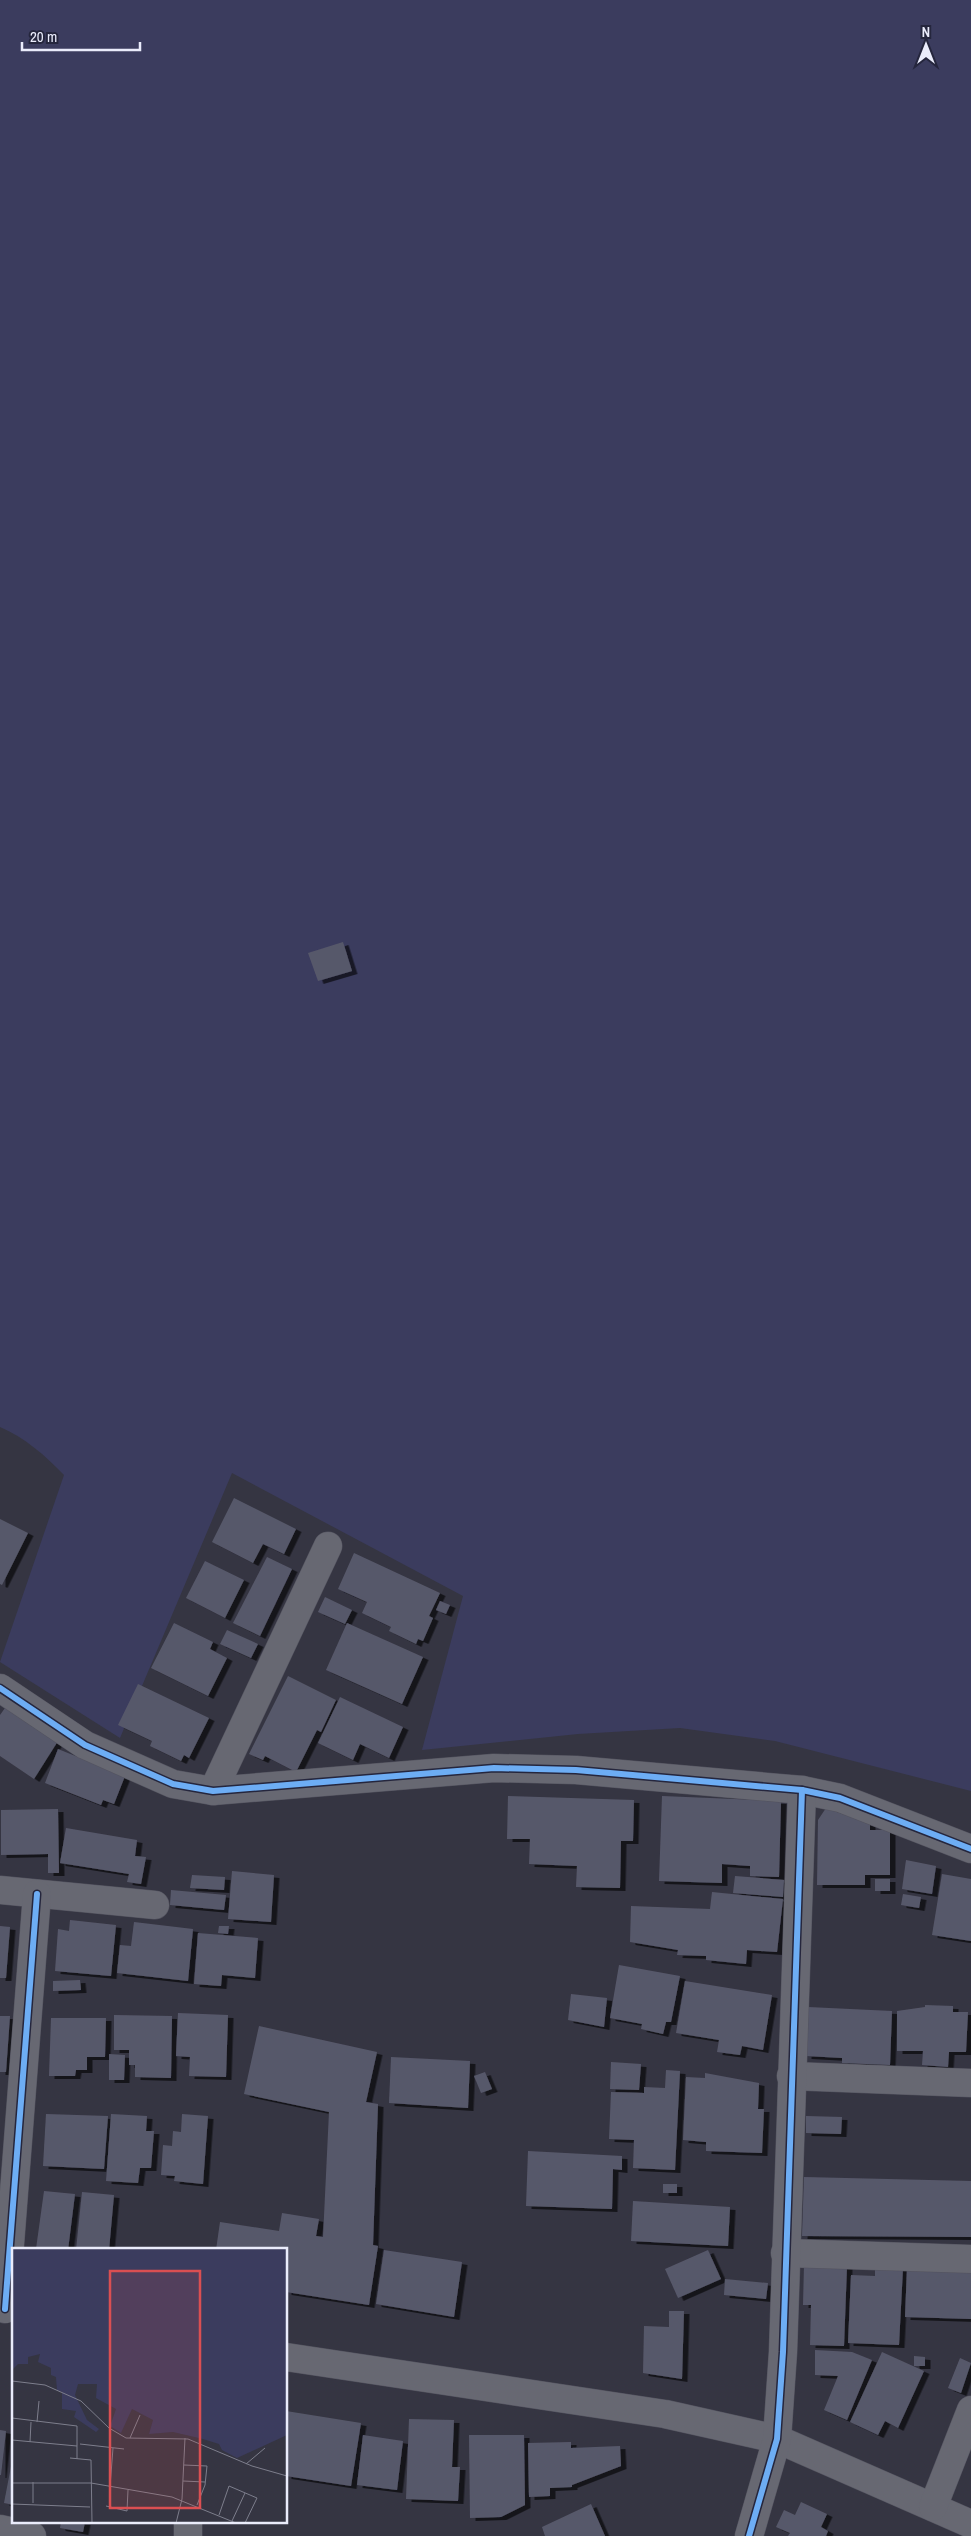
<svg xmlns="http://www.w3.org/2000/svg" width="971" height="2536" font-family="'Archivo Narrow',sans-serif">
  <defs>
    <filter id="shadow"><feDropShadow dx="5.5" dy="3" stdDeviation="0" flood-color="#0009"/></filter>
  </defs>
  <rect width="100%" height="100%" fill="#353542"/>
  <path fill="#3b3c5e" d="M0,0H971V1791L775,1741L680,1728L578,1734L422,1750L463,1596L232,1473L120,1738L0,1662L64,1475C46,1456 24,1437 0,1427Z"/>
  <g fill="#57586a" filter="url(#shadow)">
    <path d="M343,942L352,971L318,981L308,953Z"/>
    <path d="M234,1498L296,1529L284,1554L263,1544L253,1563L212,1542Z"/>
    <path d="M0,1519L28,1533L2,1585L0,1584Z"/>
    <path d="M354,1553L440,1593L429,1616L433,1618L423,1641L418,1639L416,1644L389,1631L391,1627L362,1613L367,1602L338,1589Z"/>
    <path d="M267,1557L292,1569L260,1636L233,1623Z"/>
    <path d="M205,1561L244,1580L225,1618L186,1598Z"/>
    <path d="M325,1597L352,1610L345,1624L318,1612Z"/>
    <path d="M440,1601L450,1605L446,1614L436,1610Z"/>
    <path d="M174,1623L213,1642L210,1649L227,1658L208,1696L151,1668Z"/>
    <path d="M347,1623L423,1657L402,1704L326,1670Z"/>
    <path d="M227,1630L258,1644L251,1658L220,1644Z"/>
    <path d="M288,1676L336,1700L321,1732L317,1730L296,1772L265,1756L263,1760L249,1754Z"/>
    <path d="M138,1684L209,1718L189,1758L184,1755L181,1761L150,1746L152,1741L118,1725Z"/>
    <path d="M340,1697L403,1727L389,1758L360,1744L353,1760L318,1743Z"/>
    <path d="M5,1708L58,1741L34,1779L0,1756V1715Z"/>
    <path d="M58,1749L125,1776L114,1804L103,1800L101,1805L45,1783Z"/>
    <path d="M508,1796L634,1800L633,1841H621L620,1888L576,1887L577,1866L529,1864L530,1839H507Z"/>
    <path d="M662,1796L781,1801L779,1877L750,1876V1866L722,1864V1883L659,1881Z"/>
    <path d="M826,1808L870,1824V1830H890V1875H865V1885H817L818,1820Z"/>
    <path d="M58,1809L59,1873H48V1854L1,1855V1810Z"/>
    <path d="M66,1828L137,1840L135,1856L146,1857L141,1884L127,1882L129,1874L60,1863Z"/>
    <path d="M906,1860L936,1866L932,1894L902,1889Z"/>
    <path d="M232,1871L274,1875L271,1922L228,1919Z"/>
    <path d="M942,1874L971,1879V1941L932,1935Z"/>
    <path d="M192,1875L225,1877L224,1890L190,1888Z"/>
    <path d="M735,1876L784,1880L783,1897L733,1893Z"/>
    <rect x="875" y="1879" width="15" height="12"/>
    <path d="M171,1890L226,1895L224,1910L170,1905Z"/>
    <path d="M712,1892L783,1899L777,1952L747,1950L746,1964L706,1960V1956L677,1955L678,1950L630,1942L631,1906L710,1909Z"/>
    <path d="M903,1894L921,1897L919,1908L901,1905Z"/>
    <path d="M70,1920L116,1925L111,1976L55,1971L58,1929L69,1931Z"/>
    <path d="M134,1922L193,1929L188,1981L117,1973L120,1945L131,1946Z"/>
    <path d="M0,1926L10,1927L6,1978H0Z"/>
    <path d="M219,1926H229L228,1934L218,1933Z"/>
    <path d="M198,1933L258,1938L255,1978L222,1975L221,1986L194,1984Z"/>
    <path d="M619,1965L680,1976L671,2022H666L663,2034L641,2029L642,2024L610,2018Z"/>
    <path d="M80,1980L81,1990L53,1991V1981Z"/>
    <path d="M685,1981L772,1995L763,2050L742,2046L740,2055L717,2052L719,2040L676,2033Z"/>
    <path d="M571,1994L607,1998L604,2027L568,2020Z"/>
    <path d="M925,2005L953,2006V2012H968L966,2052H949L948,2067L922,2065L923,2051H897V2011L925,2007Z"/>
    <path d="M808,2007L892,2011L890,2065L842,2063V2058L806,2056Z"/>
    <path d="M178,2013L228,2015L226,2077L189,2076L190,2057L176,2056Z"/>
    <path d="M114,2015L172,2016L171,2078L135,2077V2065H129V2050H114Z"/>
    <path d="M0,2016H10L6,2072H0Z"/>
    <path d="M51,2018H106L105,2057H87V2070H76L75,2076H49Z"/>
    <path d="M259,2026L377,2052L366,2102L378,2104L373,2245L378,2246L369,2305L286,2292V2250H216L220,2222L279,2231L282,2213L319,2219L316,2236L323,2237L329,2112L244,2094Z"/>
    <path d="M109,2054L125,2055L124,2080H109Z"/>
    <path d="M391,2057L470,2061L468,2108L389,2103Z"/>
    <path d="M611,2062L641,2064L639,2090L610,2089Z"/>
    <path d="M666,2070L680,2071L675,2170L633,2168L634,2140L609,2139L611,2092L644,2093V2087L665,2088Z"/>
    <path d="M485,2072L492,2089L481,2093L474,2076Z"/>
    <path d="M705,2073L759,2083L758,2109H764L762,2153L706,2151V2142L683,2140L686,2077L705,2078Z"/>
    <path d="M46,2114L108,2116L104,2169L43,2166Z"/>
    <path d="M111,2114L147,2116L146,2131H154L151,2168H140L138,2183L106,2181Z"/>
    <path d="M182,2114L208,2116L203,2184L174,2181L175,2176L161,2175L163,2145L172,2146L173,2131L181,2132Z"/>
    <path d="M806,2116L842,2117L841,2134L806,2133Z"/>
    <path d="M528,2151L622,2156V2170L613,2169L612,2209L526,2206Z"/>
    <path d="M804,2177L971,2181V2237L802,2236Z"/>
    <rect x="663" y="2184" width="14" height="9"/>
    <path d="M44,2191L75,2194L68,2250L36,2249Z"/>
    <path d="M82,2192L114,2195L109,2250H76Z"/>
    <path d="M633,2201L730,2207L728,2246L631,2241Z"/>
    <path d="M384,2250L462,2262L454,2317L376,2304Z"/>
    <path d="M708,2250L721,2279L678,2298L665,2269Z"/>
    <path d="M804,2265L847,2266L844,2346L810,2345L811,2305H803Z"/>
    <path d="M875,2268H903L899,2345L848,2343L851,2275L875,2276Z"/>
    <path d="M907,2268L971,2271V2319L905,2317Z"/>
    <path d="M725,2279L768,2283L766,2299L724,2295Z"/>
    <path d="M669,2311H684L682,2379L643,2373L644,2326L669,2327Z"/>
    <path d="M815,2350L852,2352L872,2360L847,2420L824,2410L838,2376L815,2375Z"/>
    <path d="M882,2352L924,2371L898,2428L885,2421L878,2435L850,2422Z"/>
    <path d="M914,2356L925,2357V2366H914Z"/>
    <path d="M960,2358L971,2363L961,2393L948,2388Z"/>
    <path d="M286,2411L361,2423L351,2486L286,2476Z"/>
    <path d="M409,2419L454,2420L452,2467H460L458,2501L406,2499Z"/>
    <path d="M0,2430L6,2431L1,2475H0Z"/>
    <path d="M363,2435L403,2441L397,2490L357,2485Z"/>
    <path d="M469,2435H524L525,2505L501,2517L470,2518Z"/>
    <path d="M571,2442V2448L620,2446L621,2466L572,2485V2487L550,2488V2496L529,2497L528,2443Z"/>
    <path d="M13,2456H14V2505L4,2503Z"/>
    <path d="M801,2502L827,2514L821,2527L828,2531L826,2536H788L790,2533L776,2527L784,2510L795,2515Z"/>
    <path d="M591,2504L605,2536H545L542,2527Z"/>
    <path d="M61,2522H85L83,2532L60,2528Z"/>
  </g>
  <g fill="none" stroke-linecap="round" stroke-linejoin="round">
    <g stroke="#53535f" stroke-width="29">
      <g id="minor">
        <path d="M0,1688L85,1745L173,1784L213,1791L494,1768L576,1770L802,1790L840,1798L971,1849"/>
        <path d="M213,1791L328,1546"/>
        <path d="M0,1890L155,1905"/>
        <path d="M791,2076L971,2083"/>
        <path d="M785,2253L971,2259"/>
        <path d="M5,2309L37,1894"/>
        <path d="M286,2357L665,2414L777,2439L971,2524"/>
        <path d="M933,2507L971,2410"/>
        <path d="M0,2529L32,2536"/>
        <path d="M188,2536V2522"/>
        <path d="M749,2536L777,2439L783,2352L802,1790"/>
      </g>
    </g>
    <use href="#minor" stroke="#676872" stroke-width="28"/>
    <g stroke="#25263d" stroke-width="9">
      <g id="cycleway">
        <path d="M0,1688L85,1745L173,1784L213,1791L494,1768L576,1770L802,1790L840,1798L971,1849"/>
        <path d="M5,2309L37,1894"/>
        <path d="M749,2536L777,2439L783,2352L802,1790"/>
      </g>
    </g>
    <use href="#cycleway" stroke="#6dadf4" stroke-width="6"/>
  </g>
  <g transform="translate(12 2248)">
    <rect width="275" height="275" fill="#353542"/>
    <path d="M0,0H275V187L225,210L210,202L207,196L191,191L161,184L137,186L141,172L120,161L109,185L98,178L104,161L84,150L85,136H66L63,147L75,172L87,181L84,184L62,169L64,163L50,161V144L45,142L44,129L39,127V120L26,114L28,106L16,109V116H6L0,122Z" fill="#3b3c5e"/>
    <path fill="none" stroke="#7d7e8c" stroke-width="1" d="M0,133L33,137L69,153L97,180L114,190L176,191L240,218L275,228M0,170L65,178V211M25,174L27,153M118,190L128,167M0,192L65,198M18,194L19,174M68,196L112,201M58,210L79,212L80,275M234,216L253,200M172,217L195,218L193,237L185,257M171,233L193,234M21,234V255M0,235H79L160,249L224,275M98,239L101,200M0,256L78,259M94,258L115,263L116,242M207,267L217,238L245,250L233,275M220,273L233,245M164,275L170,251L173,190"/>
    <path fill="#da4f52" fill-opacity="0.15" stroke="#da4f52" stroke-width="2.5" d="M98,23H188V260H98Z"/>
    <rect width="275" height="275" fill="none" stroke="#eaecfb" stroke-width="2.5"/>
  </g>
  <g transform="translate(926 45)" stroke="#25263d" stroke-width="4" paint-order="stroke">
  <path d="M0-4L9 19L0 12L-9 19Z" fill="#eaecfb"/>
  <text y="-8" font-size="14" font-weight="bold" text-anchor="middle" fill="#eaecfb">N</text>
  </g>
  <path d="M22 42v8h118v-8" fill="none" stroke="#eaecfb" stroke-width="2.5"/>
  <text x="30" y="42" font-size="15" fill="#eaecfb" stroke="#25263d" stroke-width="4" paint-order="stroke">20 m</text>
</svg>
